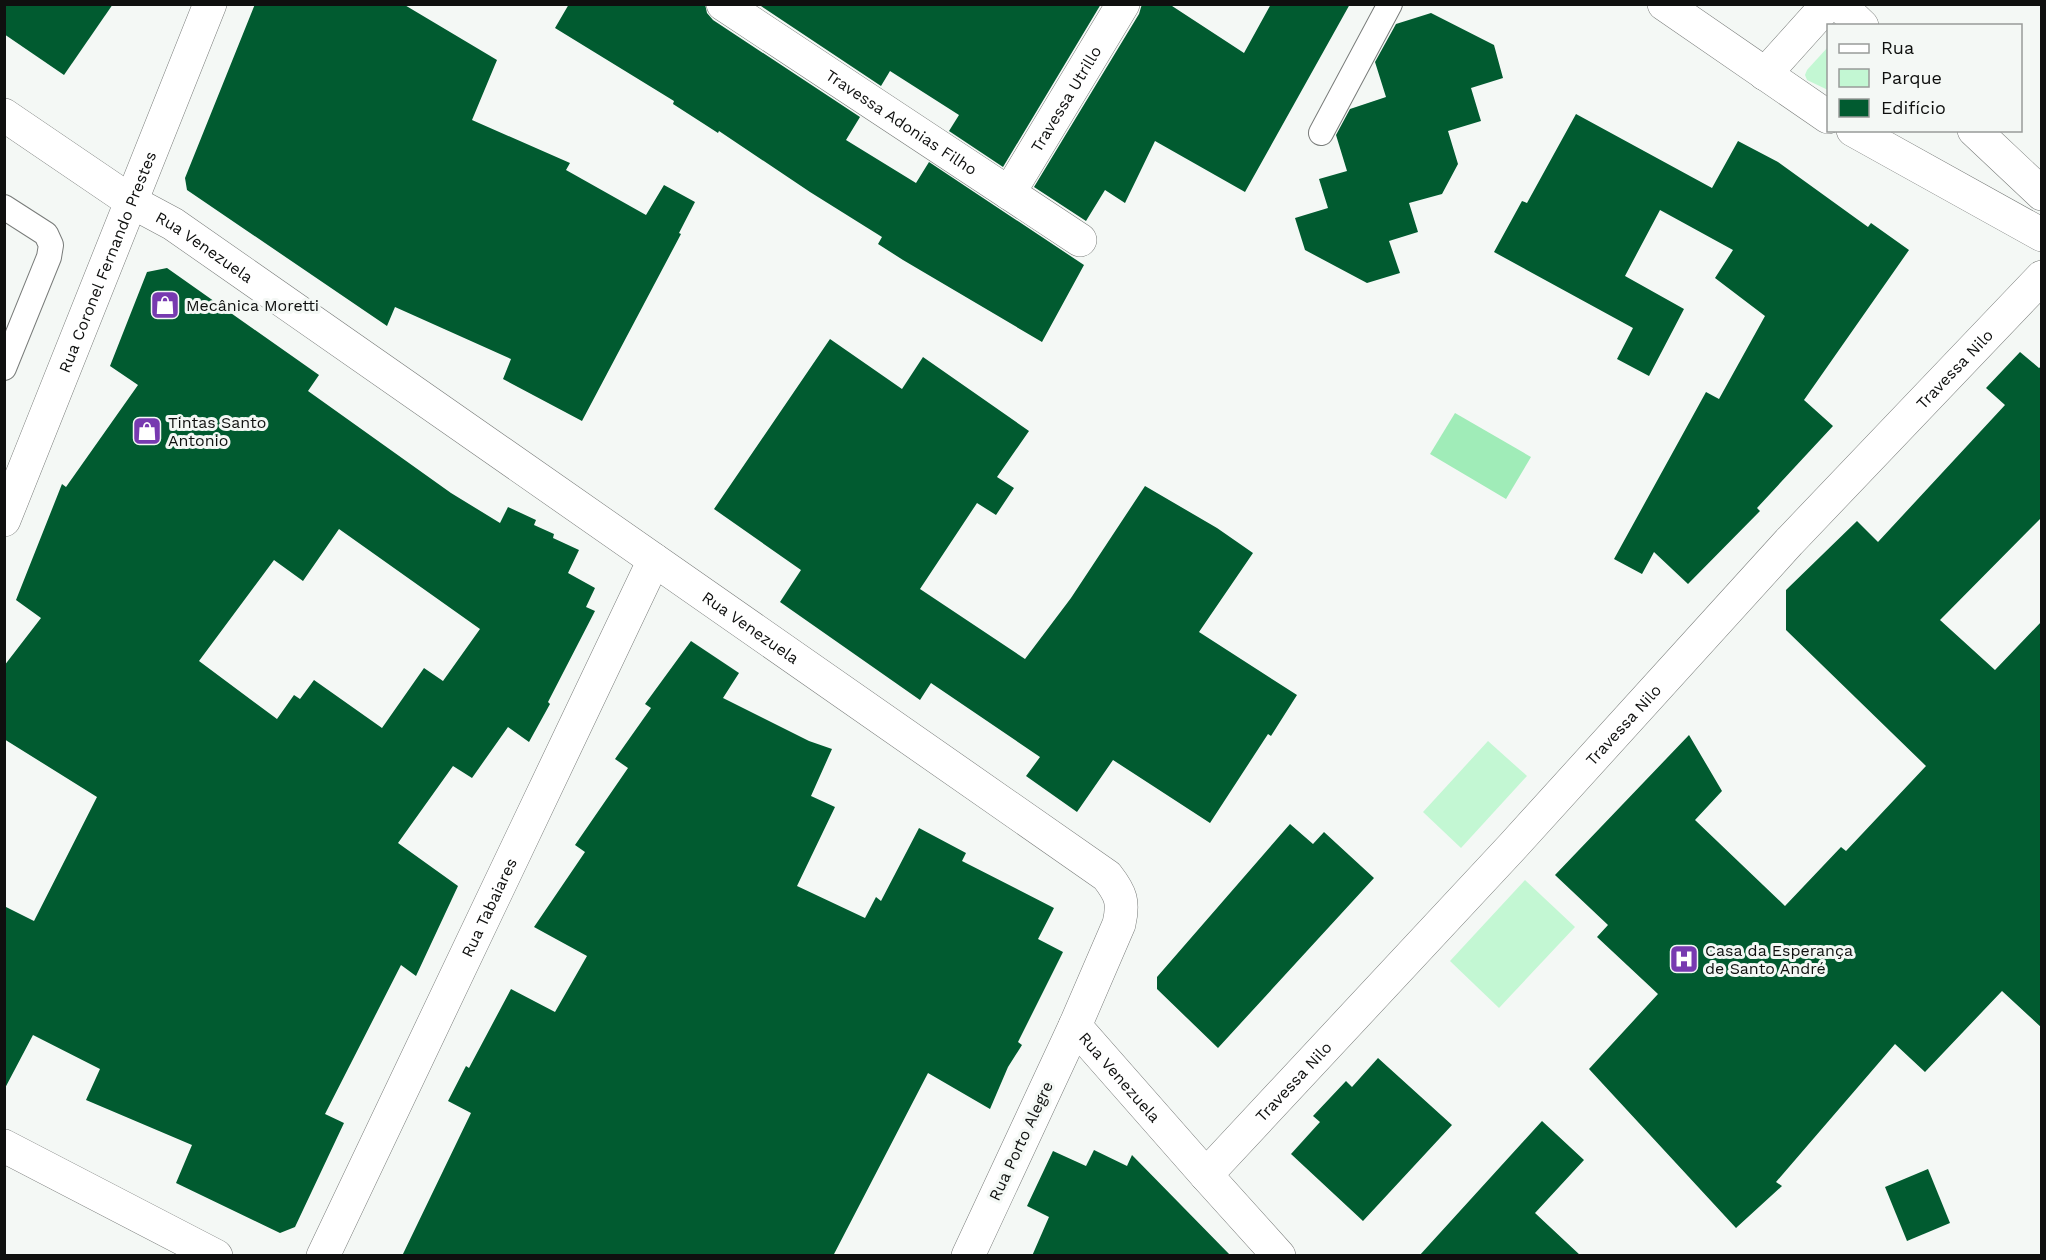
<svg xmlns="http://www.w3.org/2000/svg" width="2046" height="1260" font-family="'Work Sans',sans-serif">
  <rect width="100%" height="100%" fill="#f4f8f5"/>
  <g fill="#c3f7d3">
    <path d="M1828,47V90L1807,80L1805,75L1807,70Z"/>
    <path d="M1488,741L1527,776L1461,848L1423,812Z"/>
    <path d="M1525,880L1575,927L1499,1008L1450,961Z"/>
  </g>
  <path fill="#a0ecb8" d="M1455,413L1531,457L1506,499L1430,454Z"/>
  <g fill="#015b30" fill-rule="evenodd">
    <path d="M4,4H113L64,75L4,34Z"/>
    <path d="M255,4H403L497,60L472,120L570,163L566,170L646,215L664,185L695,202L679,233L681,234L582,421L503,379L511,359L395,307L387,326L187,190L185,178Z"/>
    <path d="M569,4H705L707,13L713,20L860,117L846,140L916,183L929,162L1084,265L1042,342L903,260L878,244L882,237L810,192L719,131L718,133L673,104L674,101L555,28Z"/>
    <path d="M758,4H1101L1003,167L949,131L959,115L890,71L881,86Z"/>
    <path d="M1142,4H1169L1244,53L1271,4H1350L1245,192L1155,141L1125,203L1105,190L1086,221L1034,187L1139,14Z"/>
    <path d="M1431,13L1494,45L1503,78L1471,88L1481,121L1448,131L1458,164L1442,194L1409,203L1418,232L1389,241L1400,273L1367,283L1305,250L1295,218L1328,208L1319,179L1347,171L1336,135L1350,109L1386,97L1375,62L1396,24Z"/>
    <path d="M1576,114L1712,188L1738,141L1778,162L1868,227L1871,223L1909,250L1804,400L1833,426L1757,508L1760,511L1688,584L1654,552L1642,574L1614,559L1706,392L1719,399L1765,316L1715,278L1733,250L1660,210L1625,276L1684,309L1649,376L1617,359L1633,328L1494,252L1522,201L1527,203Z"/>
    <path d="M167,268L319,375L308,391L451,493L500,523L508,507L536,520L534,525L554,534L553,538L579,550L568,573L595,588L586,607L595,611L548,702L550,704L529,742L508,727L472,778L453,766L398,843L458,886L416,976L401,965L325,1114L344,1123L295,1227L280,1233L176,1183L192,1145L86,1100L100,1069L33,1035L4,1090V906L34,921L97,797L4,739V666L41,618L16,600L62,484L66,487L138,385L110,366L147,272ZM339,529L480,629L443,681L424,668L382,728L314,680L300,699L294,695L277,719L199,661L274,560L303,581Z"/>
    <path d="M830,339L902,389L923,357L1029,431L997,477L1014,488L996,515L977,503L920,589L1025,659L1071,598L1145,486L1217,528L1253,553L1199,632L1297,695L1271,736L1268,734L1210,823L1113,760L1077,812L1026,776L1040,757L931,683L920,700L780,602L801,570L714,509Z"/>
    <path d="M2020,352L2039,368L2042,366V517L1940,620L1995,670L2042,621V1028L2002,991L1925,1072L1895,1044L1776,1182L1782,1186L1736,1228L1589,1069L1658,994L1597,937L1608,925L1555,875L1689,735L1722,791L1695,820L1785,906L1841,847L1846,851L1926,766L1786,630V590L1857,521L1878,542L2005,405L1986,388Z"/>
    <path d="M691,641L739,673L723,698L809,741L832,749L811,796L835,807L797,886L865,918L876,897L881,901L919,828L966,853L962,861L1054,908L1038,939L1063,952L1018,1042L1022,1045L1008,1067L990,1109L928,1073L833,1256H402L471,1113L448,1101L466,1066L469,1068L511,989L555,1012L587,956L534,927L585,852L575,845L628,768L615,759L651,708L645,704Z"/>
    <path d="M1290,824L1313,844L1324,832L1374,878L1218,1048L1157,989V977Z"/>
    <path d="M1378,1058L1452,1125L1363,1221L1291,1154L1320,1122L1313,1116L1346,1081L1352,1087Z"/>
    <path d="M1542,1121L1584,1160L1535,1213L1581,1256H1419Z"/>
    <path d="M1094,1150L1127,1166L1132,1155L1231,1256H1032L1049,1217L1027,1206L1053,1151L1086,1166Z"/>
    <path d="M1928,1169L1950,1223L1907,1241L1885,1187Z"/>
  </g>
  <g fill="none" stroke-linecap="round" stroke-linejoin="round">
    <g stroke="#797c7a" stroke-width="26">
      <g id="service">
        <path d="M1321,133L1390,4"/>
        <path d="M4,207L46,234L51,245L49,257L4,368"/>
      </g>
    </g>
    <g stroke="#797c7a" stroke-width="34">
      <g id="minor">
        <path id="s1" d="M723,4L1080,240"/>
        <path id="s2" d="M1009,193L1123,4"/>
        <path id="s3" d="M1075,1026L1206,1175L1279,1256"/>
        <path id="s4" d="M1206,1175L1512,847L1789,542L2042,277"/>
        <path id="s5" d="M323,1256L654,560"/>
      </g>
    </g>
    <g stroke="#797c7a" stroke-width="34">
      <g id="tertiary">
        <path d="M1664,4L1828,117"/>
        <path d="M1839,4L1862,26"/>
        <path d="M1765,74L1828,4"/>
        <path id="s6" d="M4,115L132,202L173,224L1107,876C1121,894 1124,902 1119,924L1075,1026L968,1256"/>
        <path d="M1853,130L2042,235"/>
        <path d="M1974,130L2042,194"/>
      </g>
    </g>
    <g stroke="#797c7a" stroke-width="34">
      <g id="secondary">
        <path id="s7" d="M4,520L210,4"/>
        <path d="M4,1146L216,1256"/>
      </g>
    </g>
    <use href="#service" stroke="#fff" stroke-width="24"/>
    <use href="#minor" stroke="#fff" stroke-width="33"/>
    <use href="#tertiary" stroke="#fff" stroke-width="33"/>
    <use href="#secondary" stroke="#fff" stroke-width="33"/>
  </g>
  <defs>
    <g id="shop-square" transform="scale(1.5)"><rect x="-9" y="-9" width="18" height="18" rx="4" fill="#773ab0" stroke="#f4f8f5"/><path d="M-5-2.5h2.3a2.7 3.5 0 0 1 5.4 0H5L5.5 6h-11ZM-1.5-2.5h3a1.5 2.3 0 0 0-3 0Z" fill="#fff"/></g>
    <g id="hospital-square" transform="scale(1.5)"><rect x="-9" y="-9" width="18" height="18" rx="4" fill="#773ab0" stroke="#f4f8f5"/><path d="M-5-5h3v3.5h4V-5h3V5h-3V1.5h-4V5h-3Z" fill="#fff"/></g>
  </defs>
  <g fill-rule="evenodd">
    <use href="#shop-square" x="165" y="305"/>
    <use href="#shop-square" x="147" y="431"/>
    <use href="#hospital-square" x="1684" y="959"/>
  </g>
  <g text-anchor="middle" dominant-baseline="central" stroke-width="6" stroke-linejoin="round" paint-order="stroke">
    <g font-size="16" fill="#0f100f" stroke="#f4f8f5">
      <text stroke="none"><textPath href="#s2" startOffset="110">Travessa Utrillo</textPath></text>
      <text stroke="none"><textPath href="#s1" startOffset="214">Travessa Adonias Filho</textPath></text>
      <text stroke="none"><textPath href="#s6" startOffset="240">Rua Venezuela</textPath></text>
      <text stroke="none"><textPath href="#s7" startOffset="278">Rua Coronel Fernando Prestes</textPath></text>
      <text stroke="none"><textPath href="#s4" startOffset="1100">Travessa Nilo</textPath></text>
      <text stroke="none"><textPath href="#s6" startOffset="906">Rua Venezuela</textPath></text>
      <text stroke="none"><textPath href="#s4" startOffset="614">Travessa Nilo</textPath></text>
      <text stroke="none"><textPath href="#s5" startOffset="386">Rua Tabaiares</textPath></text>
      <text stroke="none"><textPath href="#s3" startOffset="68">Rua Venezuela</textPath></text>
      <text stroke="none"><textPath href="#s4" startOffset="128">Travessa Nilo</textPath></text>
      <text transform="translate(1021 1141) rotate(-65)">Rua Porto Alegre</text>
    </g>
    <g font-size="16" fill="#0f100f" stroke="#f4f8f5" text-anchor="start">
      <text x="186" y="305">Mecânica Moretti</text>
      <text x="168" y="422">Tintas Santo<tspan x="168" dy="18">Antonio</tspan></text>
      <text x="1705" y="950">Casa da Esperança<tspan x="1705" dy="18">de Santo André</tspan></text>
    </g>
  </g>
  <rect width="2046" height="1260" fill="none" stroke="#0f100f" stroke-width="12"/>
  <rect x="1827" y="24" width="195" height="108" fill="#f4f8f5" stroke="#989b99" stroke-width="1.5"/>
  <rect x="1839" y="44" width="30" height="9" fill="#ffffff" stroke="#989b99" stroke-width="1.5"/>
  <text x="1881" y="54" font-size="18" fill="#0f100f">Rua</text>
  <rect x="1839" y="69" width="30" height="18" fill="#c3f7d3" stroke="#989b99" stroke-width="1.5"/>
  <text x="1881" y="84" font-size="18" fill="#0f100f">Parque</text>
  <rect x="1839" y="99" width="30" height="18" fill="#015b30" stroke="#989b99" stroke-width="1.5"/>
  <text x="1881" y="114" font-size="18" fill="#0f100f">Edifício</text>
</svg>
